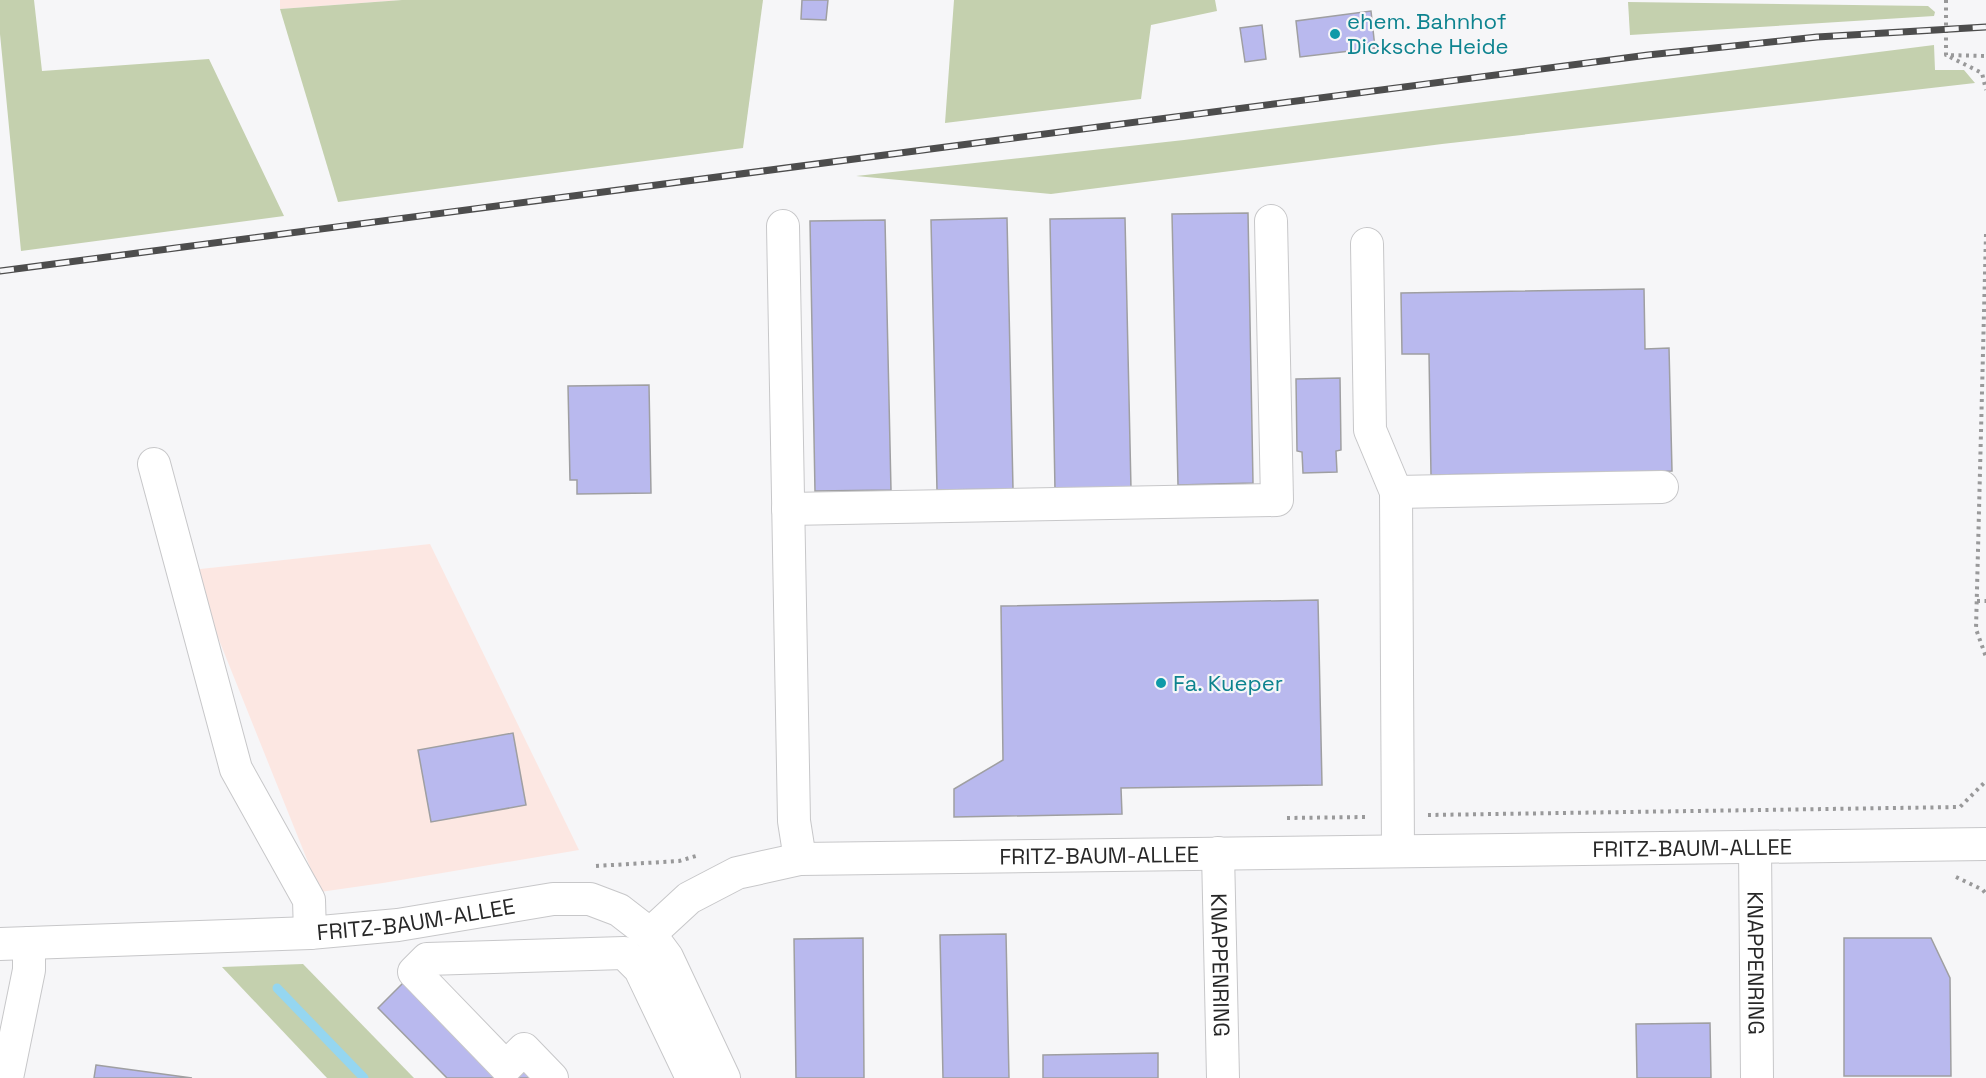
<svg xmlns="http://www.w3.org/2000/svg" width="1986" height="1078" font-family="'Space Grotesk',sans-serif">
  <rect width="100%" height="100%" fill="#f6f6f8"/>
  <g fill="#fce7e2">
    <path d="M280,0H402L280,9Z"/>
    <path d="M430,544L579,850L383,883L320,892L191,570Z"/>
  </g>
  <g fill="#c4d0ae">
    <path d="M0,0H34L42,71L209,59L284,216L21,251L0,34Z"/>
    <path d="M402,0H763L743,148L338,202L280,9Z"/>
    <path d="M954,0H1215L1217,11L1151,25L1141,99L945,123Z"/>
    <path d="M1628,2L1928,6L1935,12L1934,16L1630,35Z"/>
    <path d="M1934,45L1935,70H1964L1975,83L1442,144L1051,194L856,176L1184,140Z"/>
    <path d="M303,964L414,1078H327L222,967Z"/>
  </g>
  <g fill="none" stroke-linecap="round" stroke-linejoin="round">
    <path stroke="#95d6f0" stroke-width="9" d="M277,988L364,1078"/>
  </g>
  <g fill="#b9b9ee" stroke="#9f9fa1" stroke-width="1.5">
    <path d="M802,0H828L826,20L801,19Z"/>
    <path d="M1371,11L1375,48L1300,57L1296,21Z"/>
    <path d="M1262,25L1266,59L1245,62L1240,28Z"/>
    <path d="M1248,213L1253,483L1178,485L1172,214Z"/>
    <path d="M1007,218L1013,489L937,490L931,220Z"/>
    <path d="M1125,218L1131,489L1055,490L1050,219Z"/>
    <path d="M885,220L891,490L815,491L810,221Z"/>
    <path d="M1644,289L1645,349L1669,348L1672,471L1431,475L1429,354H1402L1401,293Z"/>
    <path d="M1340,378L1341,450L1336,451L1337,472L1303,473L1302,452L1297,451L1296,379Z"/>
    <path d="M649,385L651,493L577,494V480H570L568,386Z"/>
    <path d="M1318,600L1322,785L1121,788L1122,814L954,817V789L1003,760L1001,606Z"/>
    <path d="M513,733L526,805L431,822L418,750Z"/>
    <path d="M1006,934L1009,1078H943L940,935Z"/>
    <path d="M863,938L864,1078H796L794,939Z"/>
    <path d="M1844,938H1931L1950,978L1951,1076H1844Z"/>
    <path d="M414,972L506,1067L552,1078H447L378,1008Z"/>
    <path d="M1710,1023L1711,1078H1637L1636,1024Z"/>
    <path d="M1158,1053V1078H1043V1055Z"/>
    <path d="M96,1065L192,1078H94Z"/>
  </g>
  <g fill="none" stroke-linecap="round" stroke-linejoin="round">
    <g stroke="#c7c7c9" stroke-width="34">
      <g id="minor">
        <path d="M783,226L794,821L800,859"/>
        <path d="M1367,244L1370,430L1396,492L1398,851"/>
        <path d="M154,464L236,769L309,900L310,933"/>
        <path d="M1396,492L1662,487"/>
        <path d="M788,509L1277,500L1271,221"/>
        <path id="s1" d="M1755,847L1757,1078"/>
        <path id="s2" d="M1218,853L1223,1078"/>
        <path id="s3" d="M650,934L689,898L737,873L800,859L1986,844"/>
        <path id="s4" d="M0,944L310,933L398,925L553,899H590L619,910L650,934L667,957L724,1078"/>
        <path d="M7,1078L29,970V943"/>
        <path d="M552,1078L524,1049L506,1067L414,972L427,959L624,953L640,969L692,1078"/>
      </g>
    </g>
    <g stroke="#99999a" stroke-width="4" stroke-dasharray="3 4.5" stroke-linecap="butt">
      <path d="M1946,0V55L1986,56"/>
      <path d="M1950,57L1982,73L1986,90"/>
      <path d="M1986,234L1976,629L1986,657"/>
      <path d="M1977,601H1986"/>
      <path d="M1428,815L1960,807L1986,781"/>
      <path d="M1287,818L1367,817"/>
      <path d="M596,866L679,861L696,856"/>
      <path d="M1956,877L1983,890L1986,894"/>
    </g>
    <use href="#minor" stroke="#fff" stroke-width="32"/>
    <g stroke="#4d4d4d" stroke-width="7">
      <path id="rail" d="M0,271L1648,55L1817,37L1986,27"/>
    </g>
    <use href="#rail" stroke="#f6f6f8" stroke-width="4.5" stroke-dasharray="14" stroke-linecap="butt"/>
  </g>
  <g fill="#0f9aa8" stroke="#f6f6f8" stroke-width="2">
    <circle cx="1335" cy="34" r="6"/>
    <circle cx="1161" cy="683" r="6"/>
  </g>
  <g text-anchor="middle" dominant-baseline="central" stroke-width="4.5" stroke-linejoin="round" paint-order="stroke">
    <g font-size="22" fill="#0d838f" stroke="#f6f6f8" text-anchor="start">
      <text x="1347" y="21">ehem. Bahnhof<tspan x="1347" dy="25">Dicksche Heide</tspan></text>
      <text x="1173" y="683">Fa. Kueper</text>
    </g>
    <g font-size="22" fill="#272727" stroke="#f6f6f8">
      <text stroke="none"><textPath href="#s3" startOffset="1064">FRITZ-BAUM-ALLEE</textPath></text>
      <text stroke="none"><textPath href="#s3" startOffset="471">FRITZ-BAUM-ALLEE</textPath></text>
      <text stroke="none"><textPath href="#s4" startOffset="417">FRITZ-BAUM-ALLEE</textPath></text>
      <text stroke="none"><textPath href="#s1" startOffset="116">KNAPPENRING</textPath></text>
      <text stroke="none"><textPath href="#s2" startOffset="112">KNAPPENRING</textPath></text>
    </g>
  </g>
</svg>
